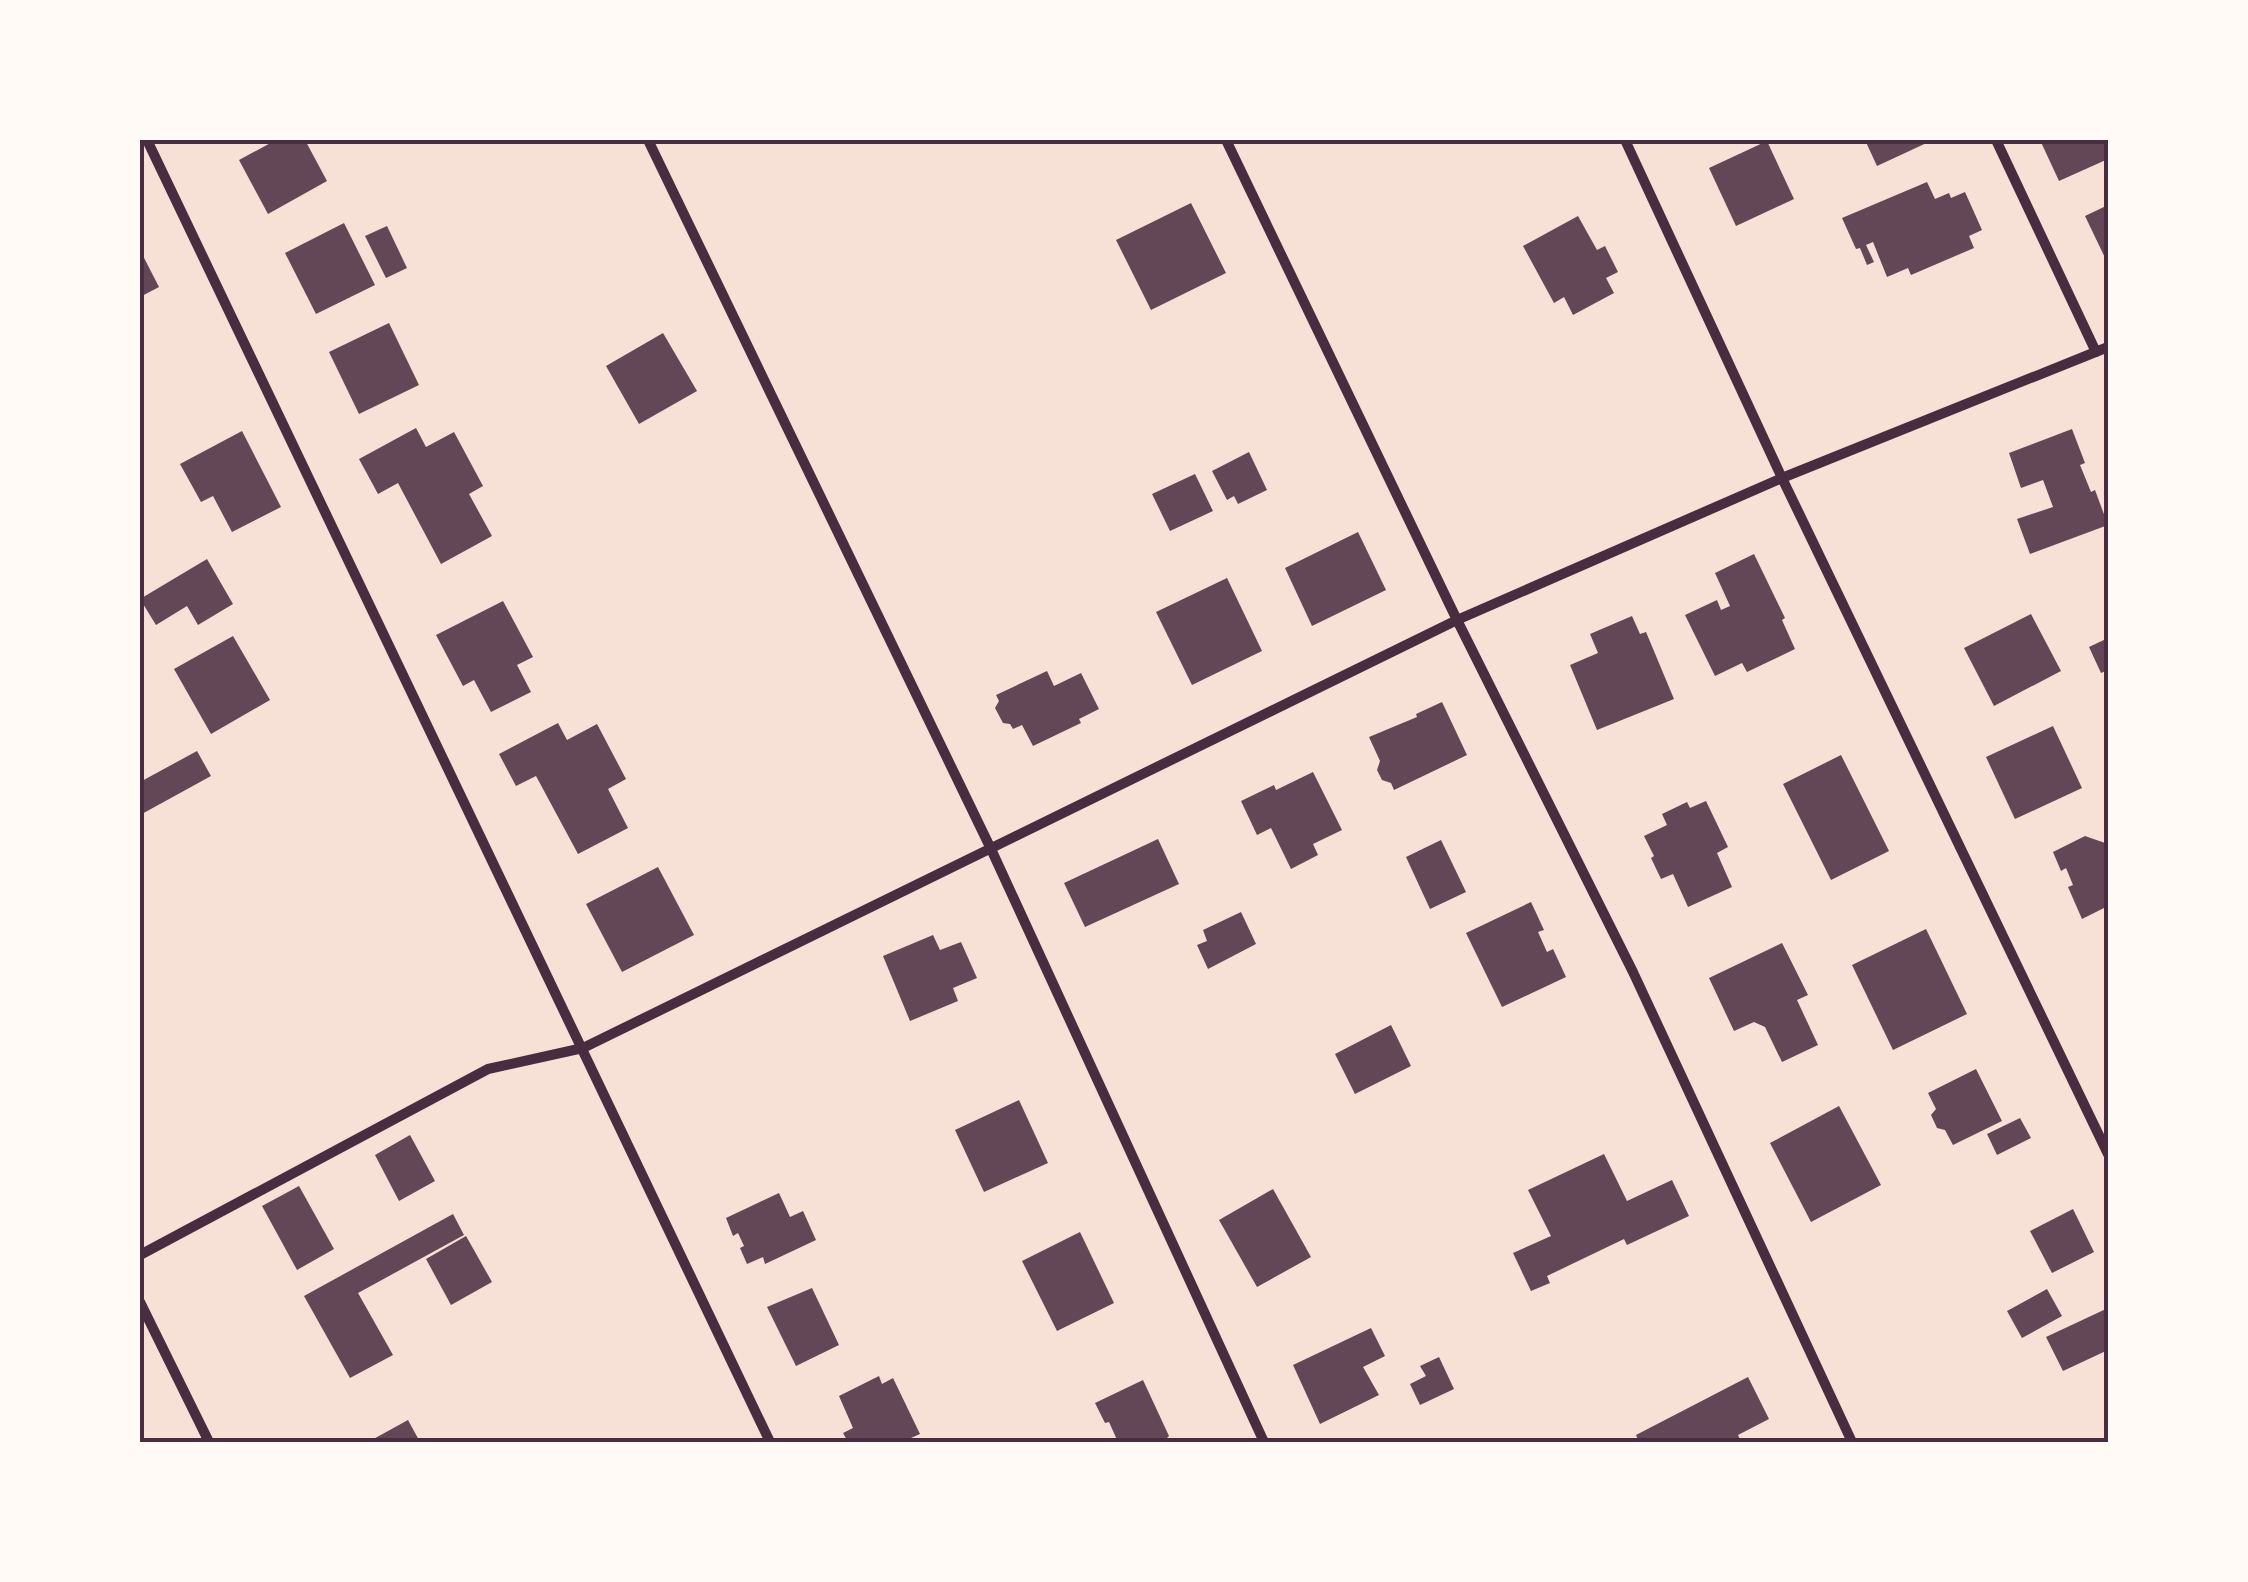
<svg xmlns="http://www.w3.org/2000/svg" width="2248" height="1582" font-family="'Open Sans',sans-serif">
  <rect width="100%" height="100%" fill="#f7e1d7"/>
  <g fill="#644757">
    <path d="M276,140H305L327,181L268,214L239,160Z"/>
    <path d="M1865,140H1933L1877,166Z"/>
    <path d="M2040,140H2108V159L2059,181Z"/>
    <path d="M1767,141L1794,199L1736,226L1709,168Z"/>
    <path d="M1927,182L1935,199L1949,193L1951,198L1965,192L1982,230L1969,236L1974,248L1911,275L1908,268L1887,277L1873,242L1866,245L1874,262L1867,265L1860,248L1856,249L1842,218Z"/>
    <path d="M1191,203L1226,273L1151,310L1116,240Z"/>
    <path d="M2108,205V264L2085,216Z"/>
    <path d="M1578,216L1597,250L1605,246L1618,272L1606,278L1614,293L1573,315L1564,297L1554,303L1523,246Z"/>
    <path d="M344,223L375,285L316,314L285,253Z"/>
    <path d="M387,226L407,268L386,278L365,236Z"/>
    <path d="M140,250L159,287L140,297Z"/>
    <path d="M389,323L419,385L359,414L329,352Z"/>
    <path d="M663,333L697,391L639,424L606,366Z"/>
    <path d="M416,428L426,447L454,432L483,486L469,494L492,536L441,564L398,483L378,494L359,459Z"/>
    <path d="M2072,429L2085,463L2080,465L2091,492L2095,490L2108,525L2030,554L2017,519L2053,507L2043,480L2021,488L2009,453Z"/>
    <path d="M242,431L281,507L232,532L213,496L201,502L180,464Z"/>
    <path d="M1249,452L1267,490L1238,504L1234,496L1227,500L1212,471Z"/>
    <path d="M1195,474L1213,511L1170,531L1152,494Z"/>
    <path d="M1358,532L1386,590L1312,626L1285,568Z"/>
    <path d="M1754,554L1785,618L1782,620L1795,649L1747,672L1742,663L1715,676L1685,615L1717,600L1721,610L1730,606L1715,573Z"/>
    <path d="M207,559L233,604L198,625L187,606L156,625L140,599Z"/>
    <path d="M1227,578L1262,651L1192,685L1156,612Z"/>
    <path d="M503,601L533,657L517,665L531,692L491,712L474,680L463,686L436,635Z"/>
    <path d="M2031,614L2061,671L1994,706L1964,648Z"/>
    <path d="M1632,616L1640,634L1646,632L1674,699L1597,730L1570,665L1598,653L1590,634Z"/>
    <path d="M233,636L270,700L211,734L174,669Z"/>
    <path d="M2108,638V670L2101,673L2089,647Z"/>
    <path d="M1047,671L1054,686L1081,673L1099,709L1079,719L1081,723L1033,746L1022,725L1013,729L1010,724L1003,723L995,708L999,701L996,695Z"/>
    <path d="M1442,702L1467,755L1394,790L1391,783L1382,780L1377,770L1380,761L1369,737L1417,717L1416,714Z"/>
    <path d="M558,723L567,740L597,724L626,779L608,789L628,828L578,854L536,776L516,786L499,754Z"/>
    <path d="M2053,726L2082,788L2015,819L1986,757Z"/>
    <path d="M197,751L211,776L140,815V782Z"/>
    <path d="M1841,755L1889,851L1831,880L1783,784Z"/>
    <path d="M1313,772L1342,830L1313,844L1318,855L1291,869L1271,828L1257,835L1241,801L1274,785L1276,790Z"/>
    <path d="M1706,801L1728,847L1717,853L1732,887L1688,907L1673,874L1661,879L1651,858L1654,856L1644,836L1667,825L1662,814L1687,802L1690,808Z"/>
    <path d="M2085,836L2108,844V906L2082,919L2068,887L2073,885L2066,868L2061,871L2053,852Z"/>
    <path d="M1158,839L1179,884L1085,927L1064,883Z"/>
    <path d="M1441,840L1466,892L1430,909L1406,857Z"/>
    <path d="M658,867L694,935L622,972L586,904Z"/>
    <path d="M1531,902L1544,930L1538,932L1547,952L1553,949L1566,977L1502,1007L1466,933Z"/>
    <path d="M1241,912L1256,944L1208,969L1197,945L1207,941L1203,930Z"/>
    <path d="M1926,929L1967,1014L1893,1050L1852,965Z"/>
    <path d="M933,935L940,950L961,942L977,978L953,988L958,1001L910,1021L883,956Z"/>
    <path d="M1782,943L1808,995L1797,1000L1818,1045L1782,1062L1765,1027L1754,1022L1734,1031L1709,978Z"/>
    <path d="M1391,1025L1411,1066L1355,1094L1335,1054Z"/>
    <path d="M1976,1069L2002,1121L1953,1145L1945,1130L1937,1128L1931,1115L1936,1109L1928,1093Z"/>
    <path d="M1019,1100L1048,1163L984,1192L955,1130Z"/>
    <path d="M1839,1106L1881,1185L1811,1222L1770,1143Z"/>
    <path d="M2020,1118L2031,1138L1997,1155L1987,1134Z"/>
    <path d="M410,1135L435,1181L399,1201L375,1155Z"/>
    <path d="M1604,1154L1627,1201L1672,1180L1689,1216L1627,1245L1624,1239L1547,1276L1550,1283L1531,1291L1513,1253L1551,1236L1528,1190Z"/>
    <path d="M299,1186L334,1249L297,1270L262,1206Z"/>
    <path d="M1273,1189L1311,1257L1257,1287L1219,1220Z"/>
    <path d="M779,1193L790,1217L803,1211L816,1240L765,1264L763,1257L747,1264L740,1248L744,1246L738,1233L733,1236L726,1218Z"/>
    <path d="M2073,1209L2094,1252L2052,1273L2030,1231Z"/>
    <path d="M453,1214L464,1235L358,1293L393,1355L350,1378L304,1296Z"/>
    <path d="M1080,1232L1114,1303L1057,1331L1022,1261Z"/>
    <path d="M466,1236L492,1282L451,1305L426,1259Z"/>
    <path d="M812,1288L839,1345L796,1366L767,1307Z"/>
    <path d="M2047,1289L2062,1316L2022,1338L2007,1311Z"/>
    <path d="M2108,1308V1350L2063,1371L2046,1337Z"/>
    <path d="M1371,1328L1385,1356L1363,1367L1379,1395L1320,1424L1293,1365Z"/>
    <path d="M1439,1357L1454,1389L1420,1405L1410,1384L1426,1376L1420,1366Z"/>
    <path d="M879,1376L882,1384L893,1378L920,1434L902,1442H848L843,1433L853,1428L839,1396Z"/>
    <path d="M1748,1377L1769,1419L1738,1435L1741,1442H1639L1636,1435Z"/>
    <path d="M1143,1380L1169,1436L1167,1438L1169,1442H1118L1109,1422L1105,1423L1095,1403Z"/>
    <path d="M408,1420L420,1442H368Z"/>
  </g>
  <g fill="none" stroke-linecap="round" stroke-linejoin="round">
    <g stroke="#4a2c40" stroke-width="10">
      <path d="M147,140L770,1442"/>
      <path d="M648,140L991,849L1264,1442"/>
      <path d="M1226,140L1457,620L1633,972L1852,1442"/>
      <path d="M1625,140L1782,478L2108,1154"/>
      <path d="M1996,140L2096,352"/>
      <path d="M140,1255L488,1069L583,1048L1457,620L1782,478L2108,347"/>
      <path d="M140,1302L209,1442"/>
    </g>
  </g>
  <rect width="2248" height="1582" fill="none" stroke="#fffaf5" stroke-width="285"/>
  <rect x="142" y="142" width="1964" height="1298" fill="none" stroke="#4a2c40" stroke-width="4"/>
</svg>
